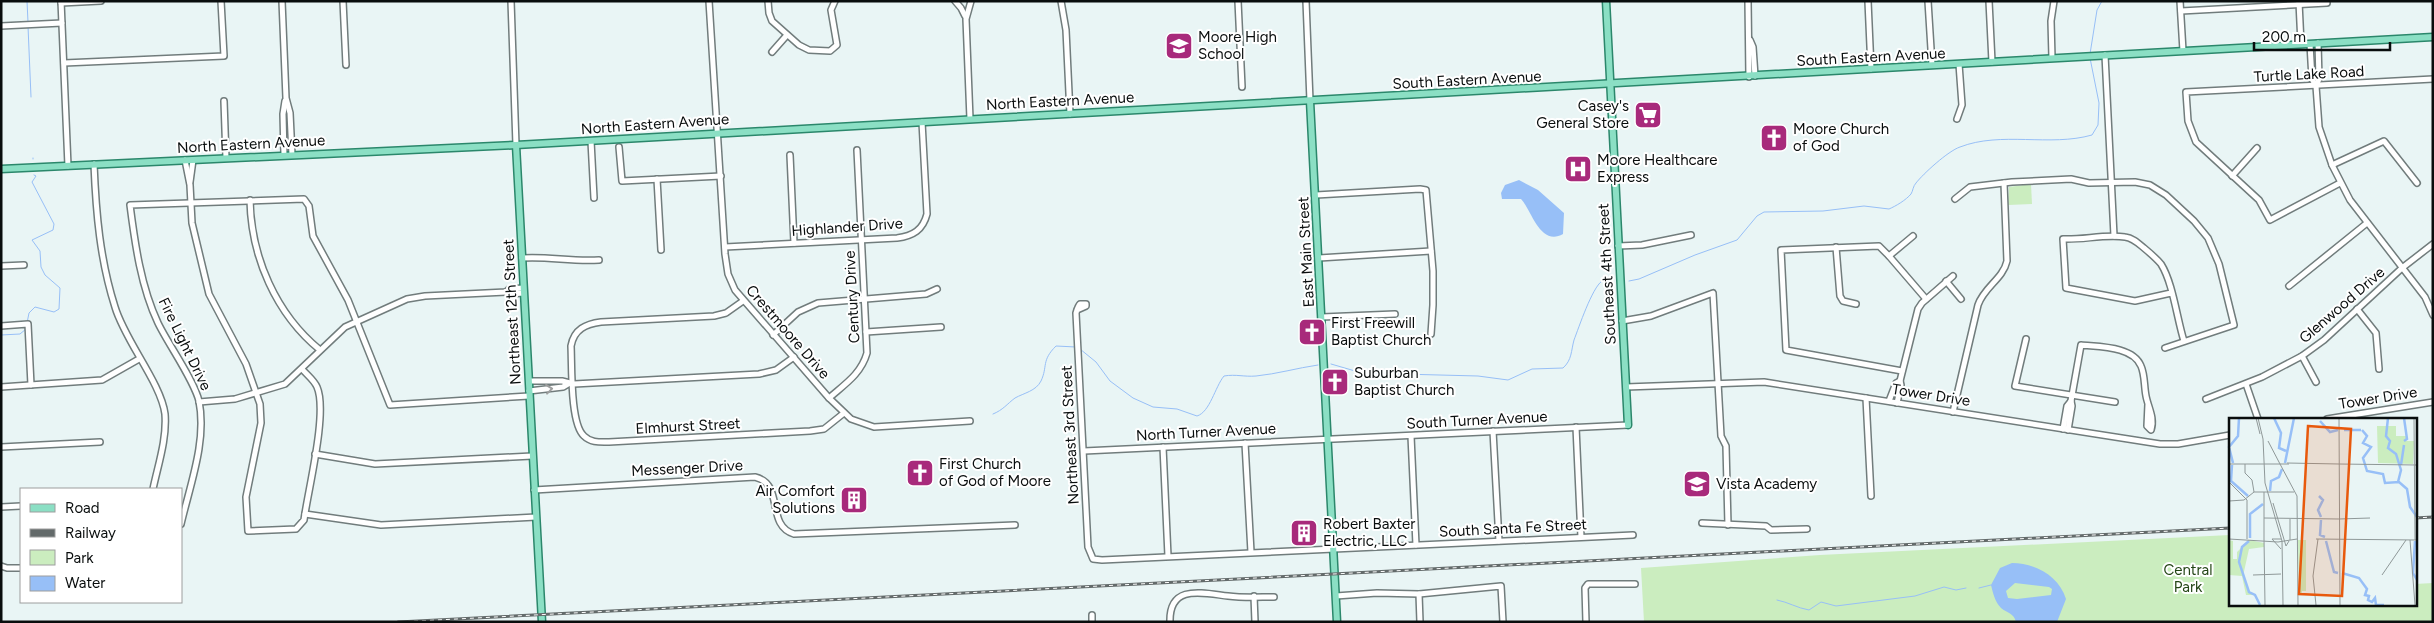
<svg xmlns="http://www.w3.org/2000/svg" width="2434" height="623" font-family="Figtree,sans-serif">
  <rect width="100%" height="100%" fill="#e9f5f5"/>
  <g fill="#cbedbf">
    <path d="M2031,184L2032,204L2008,205L2009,187Z"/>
    <path d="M2230,535V604H2415V584L2433,583V622H1644L1641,568L1820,555Z"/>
  </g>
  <g fill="#97bff7" fill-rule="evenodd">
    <path d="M1519,180L1538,190L1564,213L1563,234C1540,247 1531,209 1521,199H1502L1501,193L1505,185Z"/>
    <path d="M2012,563C2035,563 2059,576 2066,599L2057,622H2016C2014,613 2007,613 2001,608C1995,602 1993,593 1991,585L2000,568ZM2015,583L2049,587L2052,589L2051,595L2017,599L2008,598L2006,591Z"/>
  </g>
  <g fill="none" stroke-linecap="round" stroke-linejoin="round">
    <g stroke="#97bff7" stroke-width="1">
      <path d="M27,1L28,22"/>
      <path d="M28,26L31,97"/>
      <path d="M2090,54L2097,10L2102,1"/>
      <path d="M33,158V159"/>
      <path d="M1629,281L1639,279L1695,255L1737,240L1757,216L1764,212L1823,211L1864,206L1889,209C1896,206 1906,200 1911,194C1913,191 1913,186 1916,183C1923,174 1948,151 1960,147C2001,131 2050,147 2092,135L2098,125L2099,103L2090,58"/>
      <path d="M27,323L29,313L35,307L54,312L59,309L60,288L45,275L41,267L40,251L32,240L53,230L54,224L32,182L36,176L34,175"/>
      <path d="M1,335L20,334L26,329"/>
      <path d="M1080,349L1096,362L1110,381L1133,398L1153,407L1177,409L1197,416C1210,412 1215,387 1224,376C1236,374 1244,377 1256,376C1277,374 1297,368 1318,365"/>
      <path d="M1331,364L1362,373L1478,376L1508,380L1532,369L1563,368C1572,360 1571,351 1574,340C1579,327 1592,288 1602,281L1612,283"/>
      <path d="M993,414C1003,410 1007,404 1015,398C1024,393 1036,391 1041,381C1048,366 1041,361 1056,346L1076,347"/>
      <path d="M1979,588L1991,585"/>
      <path d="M1777,600C1788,602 1797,608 1809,610L1821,602L1836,606L1915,596L1944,587L1956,590L1966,588"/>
    </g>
    <g stroke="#717c7c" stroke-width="8">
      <g id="minor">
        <path d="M61,1L68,166"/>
        <path d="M282,1L286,98L290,113L292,155"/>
        <path d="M343,1L346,65"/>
        <path d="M511,1L516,145"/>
        <path d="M709,1L725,254L728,274L735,290L829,398L851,419L874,427L970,421"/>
        <path d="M768,1L769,13L772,21L799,45L809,50L830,51L837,45L831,10L835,1"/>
        <path d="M955,1L961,8L965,16"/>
        <path d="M1061,1L1066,30L1070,114"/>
        <path d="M1238,1L1242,87"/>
        <path d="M1306,1L1310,101"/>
        <path d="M1748,1L1749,77"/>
        <path d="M1868,1L1871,69"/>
        <path d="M1928,1L1932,65"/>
        <path d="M1989,1L1992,62"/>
        <path d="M2180,1L2183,51"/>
        <path d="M2299,2L2301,44"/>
        <path d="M61,3L101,1"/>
        <path d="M2181,11L2327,3"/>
        <path d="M1,26L62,23"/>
        <path d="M1750,40L1753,47L1755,76"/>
        <path d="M2310,44L2312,79L2316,86L2319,127L2332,165L2350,200L2425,297L2433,315"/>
        <path d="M772,52L787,35"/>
        <path d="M2105,55L2114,236"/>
        <path d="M2052,58L2051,21L2054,1"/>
        <path d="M64,63L224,56L221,1"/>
        <path d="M2316,86L2319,79L2318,43"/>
        <path d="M224,101L226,158"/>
        <path d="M970,119L966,19L971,1"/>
        <path d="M1957,119L1962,105L1959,64"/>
        <path d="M591,141L594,198"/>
        <path d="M619,147L622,181L721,176"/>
        <path d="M284,155L283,114L285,101"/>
        <path d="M790,155L794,243"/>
        <path d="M185,160L190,185L192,223L209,294L246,364L260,404L261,423L246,497L248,531L296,529L304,520C308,490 328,412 317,387C314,380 307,375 302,369"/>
        <path d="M94,164C96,213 100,260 115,307C125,341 161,383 165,414C167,439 158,465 153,489"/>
        <path d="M2332,165L2384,141L2417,183"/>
        <path d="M2232,176L2257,148"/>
        <path d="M657,179L661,250"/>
        <path d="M190,182L193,160"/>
        <path d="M2340,183L2270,220L2259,200L2196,142L2188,121L2186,92L2433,79"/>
        <path d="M1316,195L1420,189L1426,190L1433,271V305L1431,334"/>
        <path d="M1955,199L1970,187L2012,182L2071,179L2089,183L2135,182L2150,185L2166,195L2194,221L2208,238L2219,264L2234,325L2165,348"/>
        <path d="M250,200C251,257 276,314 320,350"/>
        <path d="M1618,246L1642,245L1691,235"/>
        <path d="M725,247L897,238C913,236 923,230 927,214L922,122"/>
        <path d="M1836,247L1840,296L1843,301L1856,304"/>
        <path d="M1889,256L1913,236"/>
        <path d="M522,258C548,256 572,262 599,260"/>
        <path d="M1319,258L1431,251"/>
        <path d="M1,266L24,265"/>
        <path d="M1946,281L1961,299"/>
        <path d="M2289,286L2367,223"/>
        <path d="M506,292L509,294L524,293"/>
        <path d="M2171,293L2135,301L2066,288L2063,239C2083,240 2105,234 2125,237C2133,238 2138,243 2144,248C2150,253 2156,258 2161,264C2173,283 2177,319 2184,341"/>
        <path d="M743,301L726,313L714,316L601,322C586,324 574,329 571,346C572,365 570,424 584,436C591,443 600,442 609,442L810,431L824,429L844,413"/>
        <path d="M2357,309L2376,333L2379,369"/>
        <path d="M1077,310L1086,306V304H1080C1078,306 1077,310 1076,313L1088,547L1093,559L1102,560L1633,535"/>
        <path d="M1322,317L1395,314"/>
        <path d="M1622,321L1651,316L1713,293L1721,436L1726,446L1728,525"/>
        <path d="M1,326L28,324L31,385"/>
        <path d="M866,332L941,327"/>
        <path d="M773,335L798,312L818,303L926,294L937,289"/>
        <path d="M2026,339L2015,386L2115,402"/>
        <path d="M2302,356L2316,382"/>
        <path d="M1902,371L1786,350L1781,250L1879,246L1889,256L1926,299"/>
        <path d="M529,381H562L574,384L759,374L776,370L794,357"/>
        <path d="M2246,384L2258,419"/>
        <path d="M1,387L102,380L139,359"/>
        <path d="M1626,387L1764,382L2160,444H2178L2230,435"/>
        <path d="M529,391L563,387L568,384"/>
        <path d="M829,398C845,384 861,374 867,353L857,150"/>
        <path d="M1866,398L1871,496"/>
        <path d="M2206,399L2262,377L2302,356L2324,340L2402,268L2433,244"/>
        <path d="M1889,401L1896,383L1900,381"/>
        <path d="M2071,401L2081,345C2099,347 2133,346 2141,366C2145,375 2144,386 2146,396C2148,407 2155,418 2151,430L2147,426L2148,404"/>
        <path d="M199,402L235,399L285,384L345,327L407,299L425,296L506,292L509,289L523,288"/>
        <path d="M1897,403L1901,385L1900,381L1918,309L1922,303L1953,276"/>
        <path d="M1953,412L1978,305C1984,287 2003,279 2007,261L2004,183"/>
        <path d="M2327,419L2433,402"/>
        <path d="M1576,427L1581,537"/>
        <path d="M2063,429L2067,406L2071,401L2072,406L2068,430"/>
        <path d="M1493,431L1499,541"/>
        <path d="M1411,436L1416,545"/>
        <path d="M1245,443L1251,552"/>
        <path d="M1,447L100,442"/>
        <path d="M1163,447L1168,556"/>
        <path d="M1084,451L1628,425"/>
        <path d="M315,454L375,464L532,456"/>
        <path d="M534,490L755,477C785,484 765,525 794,534L1015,525"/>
        <path d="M1,507L21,506"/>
        <path d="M305,514L381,525L536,517"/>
        <path d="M1702,523L1766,526L1771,530L1807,529"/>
        <path d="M181,524C190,485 207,441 199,401C194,380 168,344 158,323C141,287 135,244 130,205L304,199L309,206L313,236L348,300L390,405L529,396"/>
        <path d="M1,566L7,568H21"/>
        <path d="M1419,594L1420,622"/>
        <path d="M1254,596L1255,622"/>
        <path d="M1336,596L1377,593L1419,594L1501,586L1503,622"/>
        <path d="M1092,615V622"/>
        <path d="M1170,622C1169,584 1202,593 1228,596C1243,598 1259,597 1274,597"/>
        <path d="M1586,622L1585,588L1588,584H1635"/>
      </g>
    </g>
    <g stroke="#2b876b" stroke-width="9">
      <g id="major">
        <path d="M1606,1L1628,425"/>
        <path d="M1310,101L1337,622"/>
        <path d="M516,145L542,622"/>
        <path d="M1,169L516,145L2433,37"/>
      </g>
    </g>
    <use href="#minor" stroke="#fff" stroke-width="5"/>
    <use href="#major" stroke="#8bdfc4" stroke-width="6"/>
    <g stroke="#636a6a" stroke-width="3">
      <g id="rail">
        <path d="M2415,518L2433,517"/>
        <path d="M398,622L2230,528"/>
      </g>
    </g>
    <use href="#rail" stroke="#fff" stroke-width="1" stroke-dasharray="4" stroke-linecap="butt"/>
  </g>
  <defs><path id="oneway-chevron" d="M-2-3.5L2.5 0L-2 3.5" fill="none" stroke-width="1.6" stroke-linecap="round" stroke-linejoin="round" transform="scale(1.25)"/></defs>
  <use stroke="#9d9e9e" href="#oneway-chevron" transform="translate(549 389) rotate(-7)"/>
  <defs>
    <g id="school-square" transform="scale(1.4375)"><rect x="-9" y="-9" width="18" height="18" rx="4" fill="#a82a7b" stroke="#fff"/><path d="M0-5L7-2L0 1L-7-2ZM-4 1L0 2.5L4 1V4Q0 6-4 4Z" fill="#fff"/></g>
    <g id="supermarket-square" transform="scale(1.4375)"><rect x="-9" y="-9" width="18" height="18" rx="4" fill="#a82a7b" stroke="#fff"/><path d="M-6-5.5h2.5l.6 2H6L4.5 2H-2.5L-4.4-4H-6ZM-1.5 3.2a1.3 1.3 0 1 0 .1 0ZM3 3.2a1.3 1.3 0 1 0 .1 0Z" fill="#fff"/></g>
    <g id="church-square" transform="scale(1.4375)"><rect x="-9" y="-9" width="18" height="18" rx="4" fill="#a82a7b" stroke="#fff"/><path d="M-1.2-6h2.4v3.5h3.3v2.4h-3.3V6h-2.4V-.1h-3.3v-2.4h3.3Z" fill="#fff"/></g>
    <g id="hospital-square" transform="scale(1.4375)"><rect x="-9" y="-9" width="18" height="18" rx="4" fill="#a82a7b" stroke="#fff"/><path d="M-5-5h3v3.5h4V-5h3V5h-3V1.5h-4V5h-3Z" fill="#fff"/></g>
    <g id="building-square" transform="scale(1.4375)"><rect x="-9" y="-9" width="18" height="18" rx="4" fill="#a82a7b" stroke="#fff"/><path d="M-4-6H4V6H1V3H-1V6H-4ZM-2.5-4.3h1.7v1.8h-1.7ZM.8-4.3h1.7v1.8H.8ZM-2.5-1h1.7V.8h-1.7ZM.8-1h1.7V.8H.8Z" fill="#fff"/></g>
  </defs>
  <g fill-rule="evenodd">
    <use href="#school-square" x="1179" y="46"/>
    <use href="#supermarket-square" x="1648" y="115"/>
    <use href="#church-square" x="1774" y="138"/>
    <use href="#hospital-square" x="1578" y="169"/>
    <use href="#church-square" x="1312" y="332"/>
    <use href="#church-square" x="1335" y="382"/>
    <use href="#church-square" x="920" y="473"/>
    <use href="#school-square" x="1697" y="484"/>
    <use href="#building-square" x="854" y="500"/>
    <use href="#building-square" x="1304" y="533"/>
  </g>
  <g text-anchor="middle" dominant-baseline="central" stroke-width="4" stroke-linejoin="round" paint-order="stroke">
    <g font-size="15" fill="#090d0d" stroke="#fff" text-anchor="start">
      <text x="1198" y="37">Moore High<tspan x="1198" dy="17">School</tspan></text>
      <text x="1629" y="106" text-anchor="end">Casey's<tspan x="1629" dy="17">General Store</tspan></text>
      <text x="1793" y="129">Moore Church<tspan x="1793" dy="17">of God</tspan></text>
      <text x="1597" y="160">Moore Healthcare<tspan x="1597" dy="17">Express</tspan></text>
      <text x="1331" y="323">First Freewill<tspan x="1331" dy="17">Baptist Church</tspan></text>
      <text x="1354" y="373">Suburban<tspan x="1354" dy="17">Baptist Church</tspan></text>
      <text x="939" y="464">First Church<tspan x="939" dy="17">of God of Moore</tspan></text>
      <text x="1716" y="484">Vista Academy</text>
      <text x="835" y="491" text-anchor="end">Air Comfort<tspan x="835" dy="17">Solutions</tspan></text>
      <text x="1323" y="524">Robert Baxter<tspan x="1323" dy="17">Electric, LLC</tspan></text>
    </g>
    <g font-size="15" fill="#090d0d" stroke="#fff">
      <text transform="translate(1871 57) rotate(-3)">South Eastern Avenue</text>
      <text transform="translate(2309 74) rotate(-3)">Turtle Lake Road</text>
      <text transform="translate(1467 80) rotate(-3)">South Eastern Avenue</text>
      <text transform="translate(1060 101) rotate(-3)">North Eastern Avenue</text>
      <text transform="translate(655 124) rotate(-4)">North Eastern Avenue</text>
      <text transform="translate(251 144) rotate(-3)">North Eastern Avenue</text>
      <text transform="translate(847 227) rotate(-4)">Highlander Drive</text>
      <text transform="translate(1306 252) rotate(-93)">East Main Street</text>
      <text transform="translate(1607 274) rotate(-93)">Southeast 4th Street</text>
      <text transform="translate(852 297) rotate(-93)">Century Drive</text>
      <text transform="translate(2342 305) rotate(-41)">Glenwood Drive</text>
      <text transform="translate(512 312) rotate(-93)">Northeast 12th Street</text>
      <text transform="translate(788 332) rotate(49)">Crestmoore Drive</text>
      <text transform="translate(185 344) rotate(64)">Fire Light Drive</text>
      <text transform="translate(1931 395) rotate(9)">Tower Drive</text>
      <text transform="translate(2378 398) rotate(-9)">Tower Drive</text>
      <text transform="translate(1477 420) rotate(-3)">South Turner Avenue</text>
      <text transform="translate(688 426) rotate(-3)">Elmhurst Street</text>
      <text transform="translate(1206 432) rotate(-3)">North Turner Avenue</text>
      <text transform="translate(1070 435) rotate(-93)">Northeast 3rd Street</text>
      <text transform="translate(687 468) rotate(-3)">Messenger Drive</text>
      <text transform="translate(1513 528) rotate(-3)">South Santa Fe Street</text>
    </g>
    <g font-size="15" fill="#244616" stroke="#fff">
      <text x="2188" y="570">Central<tspan x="2188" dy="17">Park</tspan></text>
    </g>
  </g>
  <g transform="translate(2229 418)">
    <rect width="188" height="188" fill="#e9f5f5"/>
    <path d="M148,8H167V18H177V23H185L184,46L149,45ZM0,122L4,123V141H8V134L20,122L35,125V129L20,131L14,158L17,166L19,173L21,175L24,176V177H17L13,158L0,157ZM69,122H77V173H73V177H70Z" fill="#cbedbf"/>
    <path fill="none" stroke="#97bff7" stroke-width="2.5" d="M45,0L52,15L50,30L57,33M159,0L157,18L161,23L159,30L167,36L172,52L169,64M91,3L101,14L109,12M115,12H132M133,12L138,18L134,25L142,29L134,40L138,53L154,56L156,65L170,64L178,71L181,89L188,99M175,23L178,21L175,0M4,45L0,29L9,18L10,0M56,45L65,0M3,47L2,63L19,78M172,47L175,27M41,73L42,63L50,59L53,51M90,78L94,82L89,92L92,99M92,102L91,117L96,119M21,120V96L34,86M20,123L13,129L10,144L20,174L26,177L31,187M97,123L105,154L109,155M186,123L184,155L188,162M113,155L130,160L138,171L136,177L140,178L139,182L143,184L146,180L147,187H155"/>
    <path fill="none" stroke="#8f9898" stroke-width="1" d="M27,0L31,16M29,0L34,21L36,65L53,123L54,187M110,0L111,187M185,0L186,122M39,23L51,46M58,45L110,46M0,46H60M16,46V55L23,62L25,74M51,46L68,78L69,187M110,46L188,47M0,64L18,82V121M0,83L15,82L25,74H65M44,85L57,128L60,123M35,100L110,101M110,101L141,100M0,121L49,124L68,121M35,121V74M35,121L36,187M87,121L188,122M61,122V101M181,122L186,187M52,131L43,121H52M24,157L52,156M153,157L177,122M87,187L84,158L89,121"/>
    <path fill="#e8590c" fill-opacity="0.15" stroke="#e8590c" stroke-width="2.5" d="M79,8L122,11L113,178L70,176Z"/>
    <rect width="188" height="188" fill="none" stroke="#090d0d" stroke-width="2.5"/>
  </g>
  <rect width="2434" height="623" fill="none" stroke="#090d0d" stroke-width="5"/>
  <rect x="20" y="488" width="162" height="115" fill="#ffffff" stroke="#9d9e9e"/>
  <rect x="30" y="504" width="25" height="8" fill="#8bdfc4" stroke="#9d9e9e"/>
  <text x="65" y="513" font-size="15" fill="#090d0d">Road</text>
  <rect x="30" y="529" width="25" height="8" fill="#636a6a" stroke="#9d9e9e"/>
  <text x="65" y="538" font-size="15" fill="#090d0d">Railway</text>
  <rect x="30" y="550" width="25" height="15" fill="#cbedbf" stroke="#9d9e9e"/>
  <text x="65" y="563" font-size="15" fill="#090d0d">Park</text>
  <rect x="30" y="576" width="25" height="15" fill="#97bff7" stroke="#9d9e9e"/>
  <text x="65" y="588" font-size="15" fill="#090d0d">Water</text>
  <path d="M2254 42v8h136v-8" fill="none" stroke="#090d0d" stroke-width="2.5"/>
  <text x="2262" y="42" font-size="15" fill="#090d0d" stroke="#ffffff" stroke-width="4" paint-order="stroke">200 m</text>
</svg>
